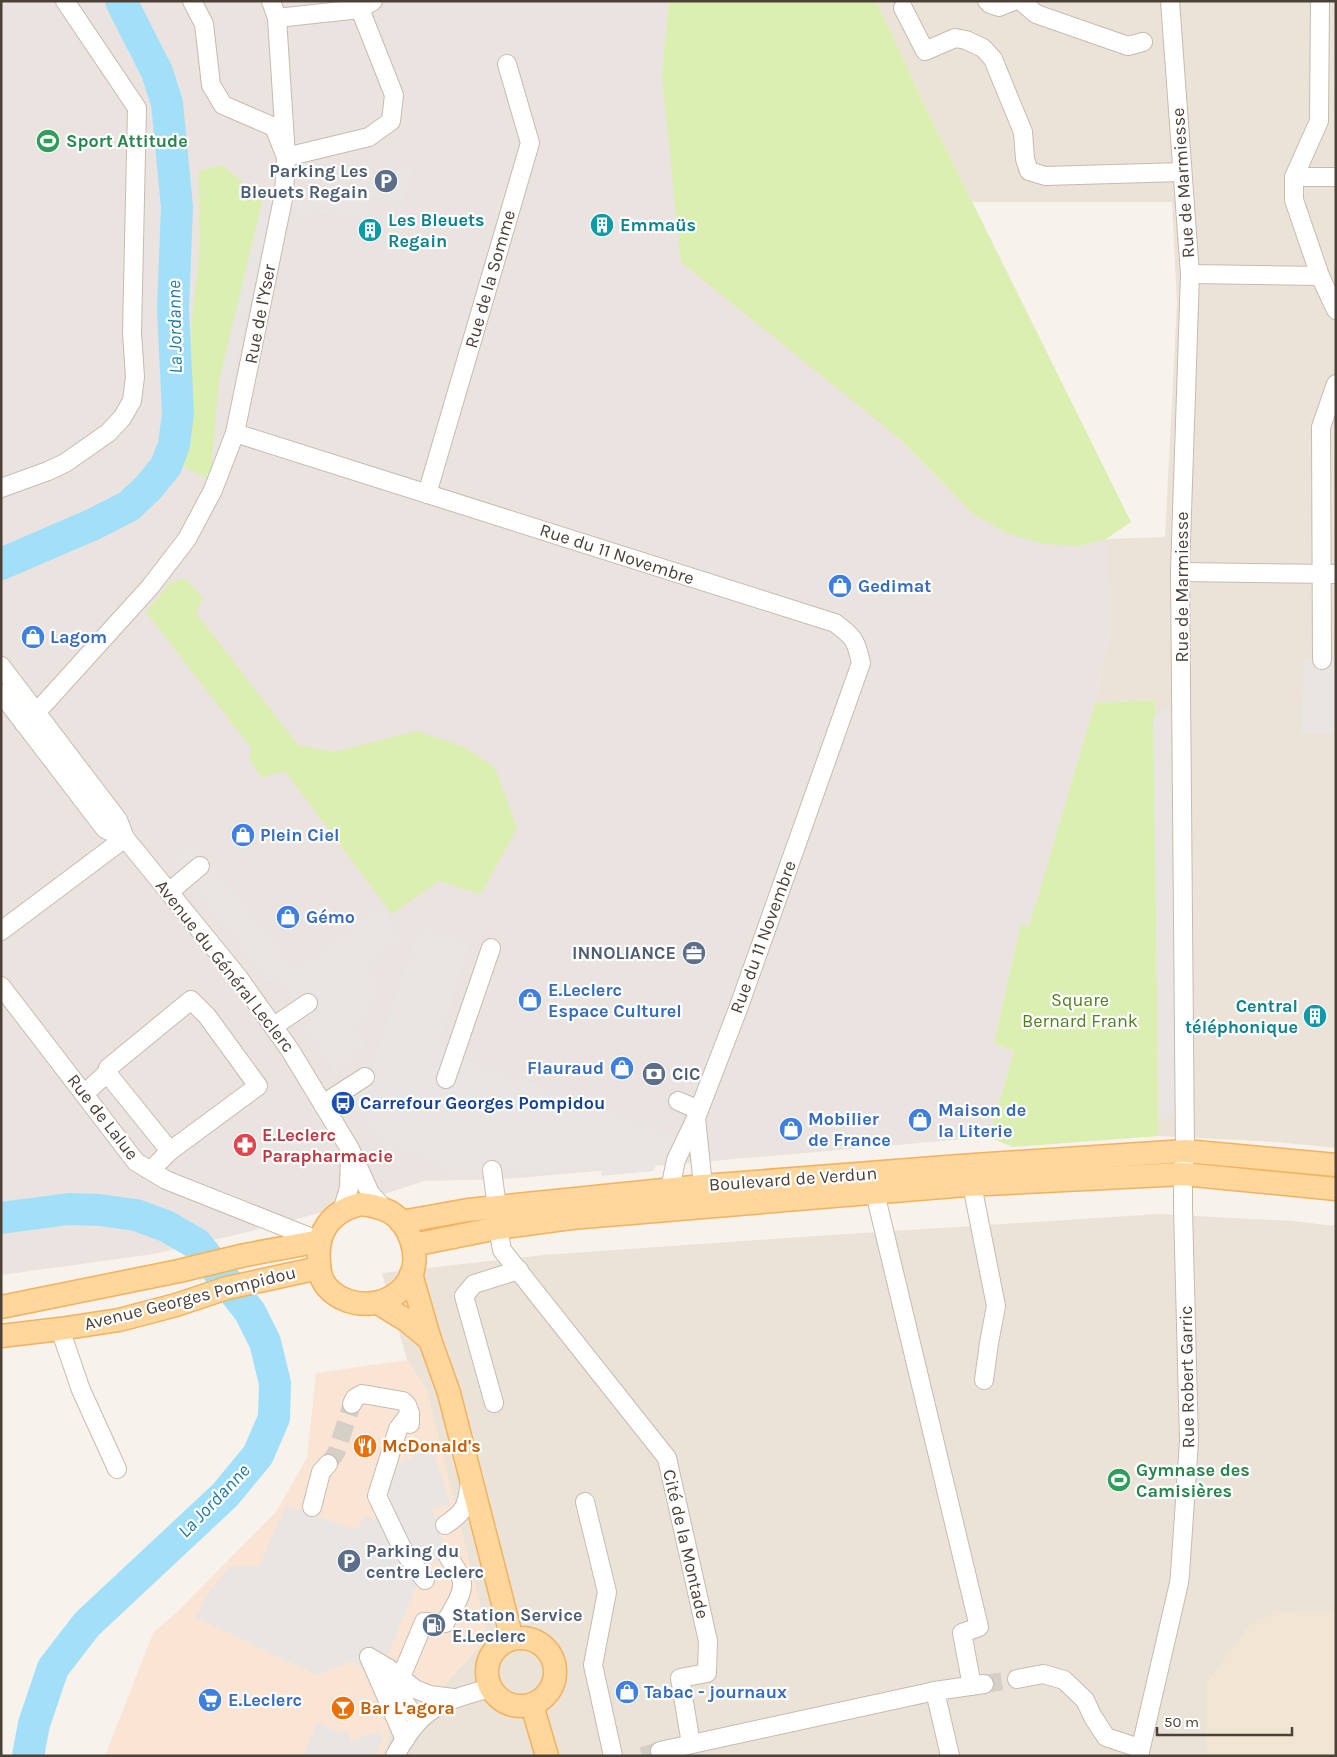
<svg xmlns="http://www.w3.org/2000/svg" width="1337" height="1757" font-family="Karla,sans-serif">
  <rect width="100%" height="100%" fill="#f7f2eb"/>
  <g fill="#ebe3d8">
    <path d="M876,1H1336V1148L1276,1142L1158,1136L1155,700L1095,703L1109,638L1111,621L1106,539L1165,537L1177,304L1172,202H972L930,117Z"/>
    <path d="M1158,1214L1292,1221L1336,1226V1756H381L388,1743L427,1390L407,1360L382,1273L544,1255L801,1237Z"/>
  </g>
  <path fill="#fae5d5" d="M407,1360L427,1390L488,1637L442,1688L392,1727L388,1743L381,1756H105L153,1633L177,1612L276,1512L307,1458L316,1373Z"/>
  <path fill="#eae3df" d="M1,1H669L662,75L900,439L973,514L1080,546L1106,539L1111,596V621L1109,638L1095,703L1029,928L1021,925L994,1043L1014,1051L989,1137L505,1179L424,1181L357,1203L247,1232L154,1254L1,1275Z"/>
  <path fill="#f1e5d3" d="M1278,1612L1336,1613V1756H1207L1206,1684L1250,1624Z"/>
  <g fill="#daefb0">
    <path d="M669,1H876L930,117L1131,522L1106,539L1080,546L1044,544L1009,534L973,514L900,439L681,262L662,75Z"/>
    <path d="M222,165L263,199L219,381L210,480L181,465L191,332L200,247L199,171Z"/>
    <path d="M186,579L203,598L196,613L298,745L335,752L417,731L464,747L495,768L517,828L481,894L439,881L392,914L285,771L262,778L249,758L252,749L146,612L171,582Z"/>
    <path d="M1155,700L1158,1136L1012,1147L989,1137L1014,1051L994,1043L1021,924L1029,927L1095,703Z"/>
  </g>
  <g fill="#e8e5e2">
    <path d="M414,165L403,206L373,197L364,224L322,211L294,223L297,200Z"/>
    <path d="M263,199L274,202L231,384L219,381Z"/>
    <path d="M1304,659L1336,660V732L1301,733Z"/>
    <path d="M1173,704L1176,1114L1159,1121L1153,718Z"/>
    <path d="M192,840L297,968L381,904L400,927L396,930L404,939L367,968L385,988L369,1004L376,1013L355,1030L366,1043L357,1053L359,1057L336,1074L301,1027L312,1020L281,983L264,980L168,858Z"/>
    <path d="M421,923L469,944L438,1049L678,1137L667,1161L659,1160L653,1171L601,1176L602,1167L505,1175L450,1178L438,1167L415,1155L391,1150L386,1151L351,1102L372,1063Z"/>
    <path d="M432,1448L451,1505L432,1508L448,1556L424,1567L378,1678L352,1661L317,1675L195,1617L211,1589L229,1567L259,1566L286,1505L356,1530L365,1517L376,1520L395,1465Z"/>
    <path d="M317,1722L339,1732L346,1730L351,1741L377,1732L384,1736L375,1756H303Z"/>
  </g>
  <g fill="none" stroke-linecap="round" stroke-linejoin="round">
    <g stroke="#a2e0f9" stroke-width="32">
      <path d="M1,564L94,524L129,506L149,487L166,466L174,445L178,414L173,309L177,207L167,103L157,72L121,1"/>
      <path d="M1,1218L69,1209L99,1210L136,1215L166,1226L197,1244L250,1312L265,1342L275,1383L274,1418L258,1455L225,1495L87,1624L53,1668L34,1724L28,1756"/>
    </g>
    <g stroke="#d5cfc7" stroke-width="18" stroke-dasharray="18 9" stroke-linecap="butt">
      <path d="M328,1464L336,1453L352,1404"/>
      <path d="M984,1684L1017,1679"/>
      <path d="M642,1756L660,1751"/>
    </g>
    <g stroke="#c7bbaf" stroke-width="20">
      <g id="minor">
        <path d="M192,1L204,24L211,85L223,105L274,127L286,157L277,18L271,1"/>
        <path d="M987,1L990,4L999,7L1014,1"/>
        <path d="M1021,1L1036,14L1128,46L1143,42"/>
        <path d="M1320,1L1319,121L1294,177V200L1320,276L1336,310"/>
        <path d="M903,8L925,51L955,38L966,40L983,48L993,59L1023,132L1025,159L1029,171L1045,176L1182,172"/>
        <path d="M277,18L360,9L373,1"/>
        <path d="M1294,177H1336"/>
        <path d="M1190,274L1320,276"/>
        <path d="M235,433L284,194L286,157L369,137L391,121L394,95L360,9"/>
        <path d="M1,488L48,471L65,463L108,433L122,418L132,401L135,377L132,333L137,108L65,1"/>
        <path d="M427,494L530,143L507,64"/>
        <path d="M1180,572L1336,574"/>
        <path d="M1322,660L1321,427L1336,384"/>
        <path d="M1,666L118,820L125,838L238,977L290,1050L350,1149L370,1193L385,1210"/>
        <path d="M1,693L105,829L125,838"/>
        <path d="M24,724L45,703L150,587L187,539L213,490L235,433L835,623C854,637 856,640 861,663L738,1009L696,1118L676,1160L670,1189"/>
        <path d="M169,892L200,866"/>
        <path d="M1,931L125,838"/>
        <path d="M1,986L136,1162L166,1180L320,1241"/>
        <path d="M274,1026L308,1003"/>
        <path d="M107,1073L170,1151"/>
        <path d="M446,1079L491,948"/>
        <path d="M84,1094L107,1073L108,1068L191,1000L207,1016L258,1086L170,1151L151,1170"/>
        <path d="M678,1101L699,1110"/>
        <path d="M323,1104L365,1077"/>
        <path d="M696,1118L703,1186"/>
        <path d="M492,1170L497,1207"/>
        <path d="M972,1185L996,1306L989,1343L984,1380"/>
        <path d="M875,1193L979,1627L962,1633L972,1686"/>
        <path d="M342,1211L349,1188L350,1155"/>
        <path d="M498,1228L502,1250L667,1458L708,1641L707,1673L680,1678L691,1744"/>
        <path d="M60,1329L81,1390L117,1469"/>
        <path d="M494,1403L464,1296L474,1284L519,1270"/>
        <path d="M352,1404L355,1398L362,1394L403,1401L407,1405L410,1413V1424"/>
        <path d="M410,1413L398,1429L377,1496L404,1552L425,1580"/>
        <path d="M585,1502L607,1592L593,1665L613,1756"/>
        <path d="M312,1507L321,1472L328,1464"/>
        <path d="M445,1525C466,1511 467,1506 470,1481"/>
        <path d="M369,1657L388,1668L415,1689L430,1695L453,1698"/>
        <path d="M369,1657L405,1740"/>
        <path d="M401,1677L424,1622L445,1623C451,1611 468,1590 460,1576C457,1569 452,1563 448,1556"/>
        <path d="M1017,1679L1043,1674L1064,1680L1085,1700L1093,1717L1106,1737L1139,1748"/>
        <path d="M389,1682L418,1720"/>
        <path d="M935,1691L950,1756"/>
        <path d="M660,1751L935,1691L984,1684"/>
        <path d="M395,1756C420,1708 440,1702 490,1688"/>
        <path d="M1139,1756L1179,1583L1180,1574L1189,1441L1183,1209V1174L1185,1151L1180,572L1190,274L1170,1"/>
      </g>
    </g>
    <g stroke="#f2b25e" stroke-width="25">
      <g id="major">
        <path d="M361,1204C371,1205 380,1207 390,1212C410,1224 420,1255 411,1276C396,1308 350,1313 327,1287C321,1280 319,1271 319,1262C316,1232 331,1211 361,1204Z"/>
        <path d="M401,1222L468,1210L703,1186L960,1166L1185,1151L1336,1165"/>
        <path d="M413,1245L498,1228L571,1218L966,1185L1183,1174L1336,1189"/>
        <path d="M411,1274L430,1340L449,1393L512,1639"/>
        <path d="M378,1303L406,1320L430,1340"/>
        <path d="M1,1307L179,1271L245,1255L320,1241"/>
        <path d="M1,1336L60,1329L119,1320L176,1305L227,1288L319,1268"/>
        <circle cx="521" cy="1672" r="34"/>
        <path d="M532,1705L547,1756"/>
      </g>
    </g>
    <use href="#minor" stroke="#fff" stroke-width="18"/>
    <use href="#major" stroke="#ffd69b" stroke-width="22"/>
  </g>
  <defs>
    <g id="stadium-disc" transform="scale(1.25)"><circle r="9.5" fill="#2e9e5b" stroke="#fff"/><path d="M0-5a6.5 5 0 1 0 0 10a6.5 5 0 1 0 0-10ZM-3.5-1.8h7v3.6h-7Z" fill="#fff"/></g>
    <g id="parking-disc" transform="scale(1.25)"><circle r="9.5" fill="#5c6f8a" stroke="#fff"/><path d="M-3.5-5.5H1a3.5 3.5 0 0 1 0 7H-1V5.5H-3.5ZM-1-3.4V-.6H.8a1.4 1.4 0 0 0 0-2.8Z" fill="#fff"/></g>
    <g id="building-disc" transform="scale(1.25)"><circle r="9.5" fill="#0f9aa8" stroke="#fff"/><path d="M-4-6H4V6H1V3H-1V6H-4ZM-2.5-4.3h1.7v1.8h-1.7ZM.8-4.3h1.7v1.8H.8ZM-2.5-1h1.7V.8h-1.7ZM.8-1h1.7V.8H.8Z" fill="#fff"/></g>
    <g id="shop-disc" transform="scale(1.25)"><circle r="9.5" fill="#3f7fe0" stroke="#fff"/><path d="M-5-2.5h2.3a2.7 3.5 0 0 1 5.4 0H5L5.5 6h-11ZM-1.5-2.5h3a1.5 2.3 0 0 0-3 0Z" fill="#fff"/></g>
    <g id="office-disc" transform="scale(1.25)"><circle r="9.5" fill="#5c6f8a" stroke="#fff"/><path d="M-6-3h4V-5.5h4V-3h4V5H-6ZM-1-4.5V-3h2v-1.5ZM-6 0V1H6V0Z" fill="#fff"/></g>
    <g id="bank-disc" transform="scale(1.25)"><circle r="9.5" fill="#5c6f8a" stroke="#fff"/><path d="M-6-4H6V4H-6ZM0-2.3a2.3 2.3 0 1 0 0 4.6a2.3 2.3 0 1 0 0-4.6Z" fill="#fff"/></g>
    <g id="bus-disc" transform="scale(1.25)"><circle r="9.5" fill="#1a4fb4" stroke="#fff"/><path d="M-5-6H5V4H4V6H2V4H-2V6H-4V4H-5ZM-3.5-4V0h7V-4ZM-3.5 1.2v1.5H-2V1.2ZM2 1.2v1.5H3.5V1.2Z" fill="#fff"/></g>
    <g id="pharmacy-disc" transform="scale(1.25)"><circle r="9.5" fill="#e0444e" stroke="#fff"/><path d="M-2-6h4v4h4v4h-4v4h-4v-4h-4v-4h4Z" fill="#fff"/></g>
    <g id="restaurant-disc" transform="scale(1.25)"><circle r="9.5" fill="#e8710a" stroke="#fff"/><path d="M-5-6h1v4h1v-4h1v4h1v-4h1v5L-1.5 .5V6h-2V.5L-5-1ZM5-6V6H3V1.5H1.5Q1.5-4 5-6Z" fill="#fff"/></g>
    <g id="fuel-disc" transform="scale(1.25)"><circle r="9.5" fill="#5c6f8a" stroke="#fff"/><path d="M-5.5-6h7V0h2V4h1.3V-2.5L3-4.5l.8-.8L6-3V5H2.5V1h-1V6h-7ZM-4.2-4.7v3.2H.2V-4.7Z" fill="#fff"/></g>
    <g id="supermarket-disc" transform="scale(1.25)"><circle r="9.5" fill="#3f7fe0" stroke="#fff"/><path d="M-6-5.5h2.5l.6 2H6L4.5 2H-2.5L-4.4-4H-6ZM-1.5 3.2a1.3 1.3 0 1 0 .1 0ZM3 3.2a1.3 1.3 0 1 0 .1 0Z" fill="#fff"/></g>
    <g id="bar-disc" transform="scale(1.25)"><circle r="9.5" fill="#e8710a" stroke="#fff"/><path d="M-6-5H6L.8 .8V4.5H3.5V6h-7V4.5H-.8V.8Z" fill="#fff"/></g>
  </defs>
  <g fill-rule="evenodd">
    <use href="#stadium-disc" x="48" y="141"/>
    <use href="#parking-disc" x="386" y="181"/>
    <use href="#building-disc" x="602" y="225"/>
    <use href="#building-disc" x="370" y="230"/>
    <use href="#shop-disc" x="840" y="586"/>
    <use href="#shop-disc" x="33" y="637"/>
    <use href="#shop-disc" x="243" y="835"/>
    <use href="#shop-disc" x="288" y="917"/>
    <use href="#office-disc" x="694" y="953"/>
    <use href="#shop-disc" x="530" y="1000"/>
    <use href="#building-disc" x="1315" y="1016"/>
    <use href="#shop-disc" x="622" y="1068"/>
    <use href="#bank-disc" x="654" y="1074"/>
    <use href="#bus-disc" x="343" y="1103"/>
    <use href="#shop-disc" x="920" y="1120"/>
    <use href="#shop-disc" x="791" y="1129"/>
    <use href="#pharmacy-disc" x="245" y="1145"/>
    <use href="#restaurant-disc" x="365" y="1446"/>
    <use href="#stadium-disc" x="1119" y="1480"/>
    <use href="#parking-disc" x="349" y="1561"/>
    <use href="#fuel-disc" x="434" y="1625"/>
    <use href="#shop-disc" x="627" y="1692"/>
    <use href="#supermarket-disc" x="210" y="1700"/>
    <use href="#bar-disc" x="343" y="1708"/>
  </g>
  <g text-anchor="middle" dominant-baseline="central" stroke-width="4.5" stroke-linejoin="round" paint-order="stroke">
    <g font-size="18" font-weight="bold" fill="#27864d" stroke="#fff" text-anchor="start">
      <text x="66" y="141">Sport Attitude</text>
      <text x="1136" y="1470">Gymnase des<tspan x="1136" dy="21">Camisières</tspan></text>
    </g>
    <g font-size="18" font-weight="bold" fill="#4e5e75" stroke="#fff" text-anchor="start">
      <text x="368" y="171" text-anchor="end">Parking Les<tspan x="368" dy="21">Bleuets Regain</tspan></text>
      <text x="676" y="953" text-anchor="end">INNOLIANCE</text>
      <text x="672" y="1074">CIC</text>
      <text x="366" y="1551">Parking du<tspan x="366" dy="21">centre Leclerc</tspan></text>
      <text x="452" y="1615">Station Service<tspan x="452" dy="21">E.Leclerc</tspan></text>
    </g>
    <g font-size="18" fill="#4c4137" stroke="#fff">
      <text transform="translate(1183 183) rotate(-94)">Rue de Marmiesse</text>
      <text transform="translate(490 279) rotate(-74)">Rue de la Somme</text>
      <text transform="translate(260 314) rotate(-79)">Rue de l'Yser</text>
      <text transform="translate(617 554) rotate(18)">Rue du 11 Novembre</text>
      <text transform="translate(1182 587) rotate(-90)">Rue de Marmiesse</text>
      <text transform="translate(763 937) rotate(-70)">Rue du 11 Novembre</text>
      <text transform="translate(225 966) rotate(52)">Avenue du Général Leclerc</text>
      <text transform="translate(103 1117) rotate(52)">Rue de Lalue</text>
      <text transform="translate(793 1179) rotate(-4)">Boulevard de Verdun</text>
      <text transform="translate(190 1298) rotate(-14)">Avenue Georges Pompidou</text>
      <text transform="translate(1187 1377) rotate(-91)">Rue Robert Garric</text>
      <text transform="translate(686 1544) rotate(77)">Cité de la Montade</text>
    </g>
    <g font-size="18" font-weight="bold" fill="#0d838f" stroke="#fff" text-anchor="start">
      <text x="388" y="220">Les Bleuets<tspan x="388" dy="21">Regain</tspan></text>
      <text x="620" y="225">Emmaüs</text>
      <text x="1298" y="1006" text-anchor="end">Central<tspan x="1298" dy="21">téléphonique</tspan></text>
    </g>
    <g font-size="18" font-weight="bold" fill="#366cbe" stroke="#fff" text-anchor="start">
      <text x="858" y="586">Gedimat</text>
      <text x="50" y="637">Lagom</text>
      <text x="260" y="835">Plein Ciel</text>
      <text x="306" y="917">Gémo</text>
      <text x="548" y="990">E.Leclerc<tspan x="548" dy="21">Espace Culturel</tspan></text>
      <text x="604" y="1068" text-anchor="end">Flauraud</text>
      <text x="938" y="1110">Maison de<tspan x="938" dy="21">la Literie</tspan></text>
      <text x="808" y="1119">Mobilier<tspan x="808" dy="21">de France</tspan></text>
      <text x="644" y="1692">Tabac - journaux</text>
      <text x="228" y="1700">E.Leclerc</text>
    </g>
    <g font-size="18" fill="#528021" stroke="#fff">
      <text x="1080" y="1000">Square<tspan x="1080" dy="21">Bernard Frank</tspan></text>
    </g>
    <g font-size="18" font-weight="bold" fill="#164399" stroke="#fff" text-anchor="start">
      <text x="360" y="1103">Carrefour Georges Pompidou</text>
    </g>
    <g font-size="18" font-weight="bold" fill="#be3a42" stroke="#fff" text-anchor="start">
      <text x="262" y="1135">E.Leclerc<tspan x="262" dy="21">Parapharmacie</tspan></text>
    </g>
    <g font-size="18" font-weight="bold" fill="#c56008" stroke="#fff" text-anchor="start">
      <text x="382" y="1446">McDonald's</text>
      <text x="360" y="1708">Bar L'agora</text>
    </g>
    <g font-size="19" font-style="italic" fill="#1f7ba3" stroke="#fff">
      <text transform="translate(175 327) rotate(-91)">La Jordanne</text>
      <text transform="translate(214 1501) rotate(-46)">La Jordanne</text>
    </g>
  </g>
  <rect width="1337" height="1757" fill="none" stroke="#4c4137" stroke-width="5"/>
  <path d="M1157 1727v8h135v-8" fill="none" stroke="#4c4137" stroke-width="2.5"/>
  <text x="1164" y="1727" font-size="15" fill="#4c4137" stroke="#ffffff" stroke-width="4" paint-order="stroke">50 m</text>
</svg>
